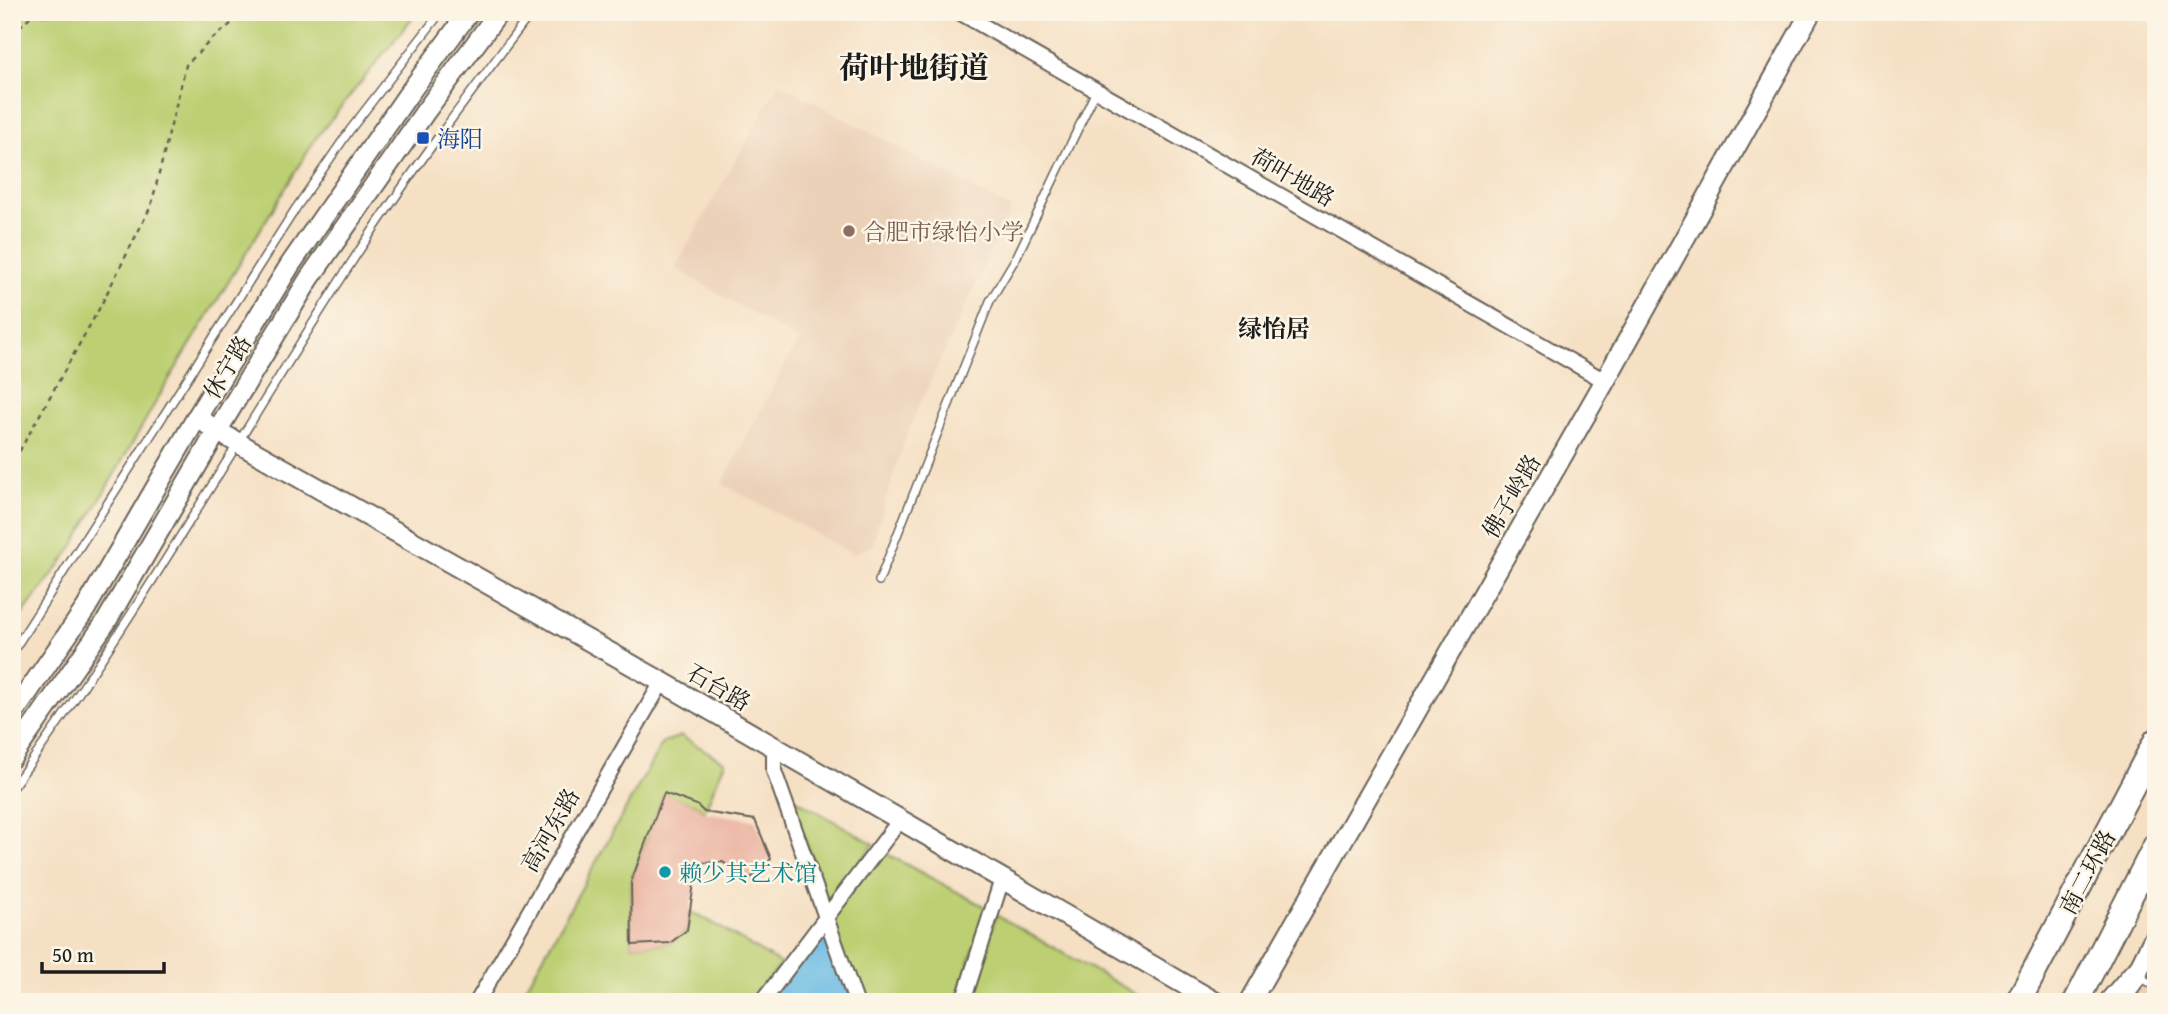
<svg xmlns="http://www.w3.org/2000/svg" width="2168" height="1014" font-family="'Gentium Book Plus','Noto Serif SC',serif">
  <rect width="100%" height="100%" fill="#fcf5e5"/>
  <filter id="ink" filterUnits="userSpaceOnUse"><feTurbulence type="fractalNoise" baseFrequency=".0143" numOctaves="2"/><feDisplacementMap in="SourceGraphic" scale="14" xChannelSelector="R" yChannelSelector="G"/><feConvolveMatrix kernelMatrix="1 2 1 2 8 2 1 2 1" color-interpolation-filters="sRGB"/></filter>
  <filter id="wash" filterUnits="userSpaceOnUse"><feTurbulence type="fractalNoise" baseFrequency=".00686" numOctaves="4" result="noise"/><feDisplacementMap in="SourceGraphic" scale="28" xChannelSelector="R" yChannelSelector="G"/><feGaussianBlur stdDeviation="1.57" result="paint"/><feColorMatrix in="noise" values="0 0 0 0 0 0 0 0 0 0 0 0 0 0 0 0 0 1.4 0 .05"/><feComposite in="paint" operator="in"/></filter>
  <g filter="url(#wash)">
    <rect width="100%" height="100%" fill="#f5e0c4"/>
    <g fill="#ecd1b9">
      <path d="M779,83L1011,209L917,410L902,448L872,545L854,554L722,484L798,340L675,268Z"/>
      <path d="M2156,934V1002H2122Z"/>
    </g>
    <g fill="#bccf72" stroke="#6c7647" stroke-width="2">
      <path d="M12,12H417L316,138L161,393L71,550L12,628Z"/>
      <path d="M681,736L725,762L704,812L697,805L664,794L631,882L632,945L670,943L687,930L690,912L704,918L781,964L752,1002H518L663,742Z"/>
      <path d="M790,796L874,844L827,903Z"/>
      <path d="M883,852L987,908L956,1002H859L830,919Z"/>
      <path d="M996,915L1150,1002H969Z"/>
    </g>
    <path fill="#6abbe5" stroke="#436c80" stroke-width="2" d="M826,923L853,1002H777L770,998Z"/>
    <g id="blocks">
      <path fill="#eaaf9c" d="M664,793L697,805L704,812L755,820L771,859L747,882L723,862L697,863L687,930L670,943L632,945L631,882Z"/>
    </g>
  </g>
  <g filter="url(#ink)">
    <use href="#blocks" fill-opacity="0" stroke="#686157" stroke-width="2"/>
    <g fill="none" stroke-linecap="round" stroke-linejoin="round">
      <g stroke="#686157" stroke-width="10">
        <g id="lane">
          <path d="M879,581L990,301L1017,256L1096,91"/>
          <path d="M12,653L296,208L350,130L441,12"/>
          <path d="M12,788C137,618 240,434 355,257C410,173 471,92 532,12"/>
          <path d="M2139,977L2156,986"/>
        </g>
      </g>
      <g stroke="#686157" stroke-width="18">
        <g id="street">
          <path d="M959,12L1605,381"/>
          <path d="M774,747V771L856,1002"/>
          <path d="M477,1002L662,682"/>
          <path d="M762,1002L900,820"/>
          <path d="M963,1002L1002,879"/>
        </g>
      </g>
      <g stroke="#686157" stroke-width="23">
        <g id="secondary">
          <path d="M197,417L217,431L662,682L1215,1002"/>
          <path d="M12,715L86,608L197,417L290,265L407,96L469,12"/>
          <path d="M12,757L106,622L217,431L309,279L425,112L499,12"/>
          <path d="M2129,988L2156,934"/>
          <path d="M1250,1002L1605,381L1811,12"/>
        </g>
      </g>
      <g stroke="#686157" stroke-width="28">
        <g id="highway">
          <path d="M2018,1002L2156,741"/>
          <path d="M2076,1002L2156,845"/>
          <path d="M2112,1002L2135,975"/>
        </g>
      </g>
      <g stroke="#686157" stroke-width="2.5" stroke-dasharray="5 5" stroke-linecap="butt">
        <path d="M12,34L35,12"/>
        <path d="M12,458L19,452L99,309L151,206L186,65L212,39L246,12"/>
      </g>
      <use href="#lane" stroke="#fff" stroke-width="7"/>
      <use href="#street" stroke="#fff" stroke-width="14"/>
      <use href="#secondary" stroke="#fff" stroke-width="19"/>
      <use href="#highway" stroke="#fff" stroke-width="24"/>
    </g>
  </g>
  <rect fill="#1a4fb4" stroke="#fcf5e5" stroke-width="2.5" x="416" y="131" width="14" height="14" rx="3.5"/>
  <circle fill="#8d6e63" stroke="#fcf5e5" stroke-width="2.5" cx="849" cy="231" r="7"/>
  <circle fill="#0f9aa8" stroke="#fcf5e5" stroke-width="2.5" cx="665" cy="872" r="7"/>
  <g text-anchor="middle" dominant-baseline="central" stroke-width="5" stroke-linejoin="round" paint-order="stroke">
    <g font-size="23" fill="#164399" stroke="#fcf5e5" text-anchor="start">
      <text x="437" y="138">海阳</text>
    </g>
    <g font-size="23" fill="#1c1c1c" stroke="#fcf5e5">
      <text transform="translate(1293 177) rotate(30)">荷叶地路</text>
      <text transform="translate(227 367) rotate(-59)">休宁路</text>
      <text transform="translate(1511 496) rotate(-60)">佛子岭路</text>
      <text transform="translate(719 687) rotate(30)">石台路</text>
      <text transform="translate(550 830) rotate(-60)">高河东路</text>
      <text transform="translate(2087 872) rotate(-62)">南二环路</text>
    </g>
    <g font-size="23" fill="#785e54" stroke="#fcf5e5" text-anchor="start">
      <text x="863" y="231">合肥市绿怡小学</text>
    </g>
    <g font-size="23" fill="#0d838f" stroke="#fcf5e5" text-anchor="start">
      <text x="679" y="872">赖少其艺术馆</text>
    </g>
    <g font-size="24" font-weight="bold" fill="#1c1c1c" stroke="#fcf5e5">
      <text x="1274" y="328">绿怡居</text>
    </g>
    <g font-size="30" font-weight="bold" fill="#1c1c1c" stroke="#fcf5e5">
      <text x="914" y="67">荷叶地街道</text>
    </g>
  </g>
  <rect width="2168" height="1014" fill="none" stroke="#fcf5e5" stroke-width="42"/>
  <path d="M42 962v10h122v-10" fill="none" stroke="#1c1c1c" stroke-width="3.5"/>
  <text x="52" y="962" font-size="21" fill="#1c1c1c" stroke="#fcf5e5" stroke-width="5" paint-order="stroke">50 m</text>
</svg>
